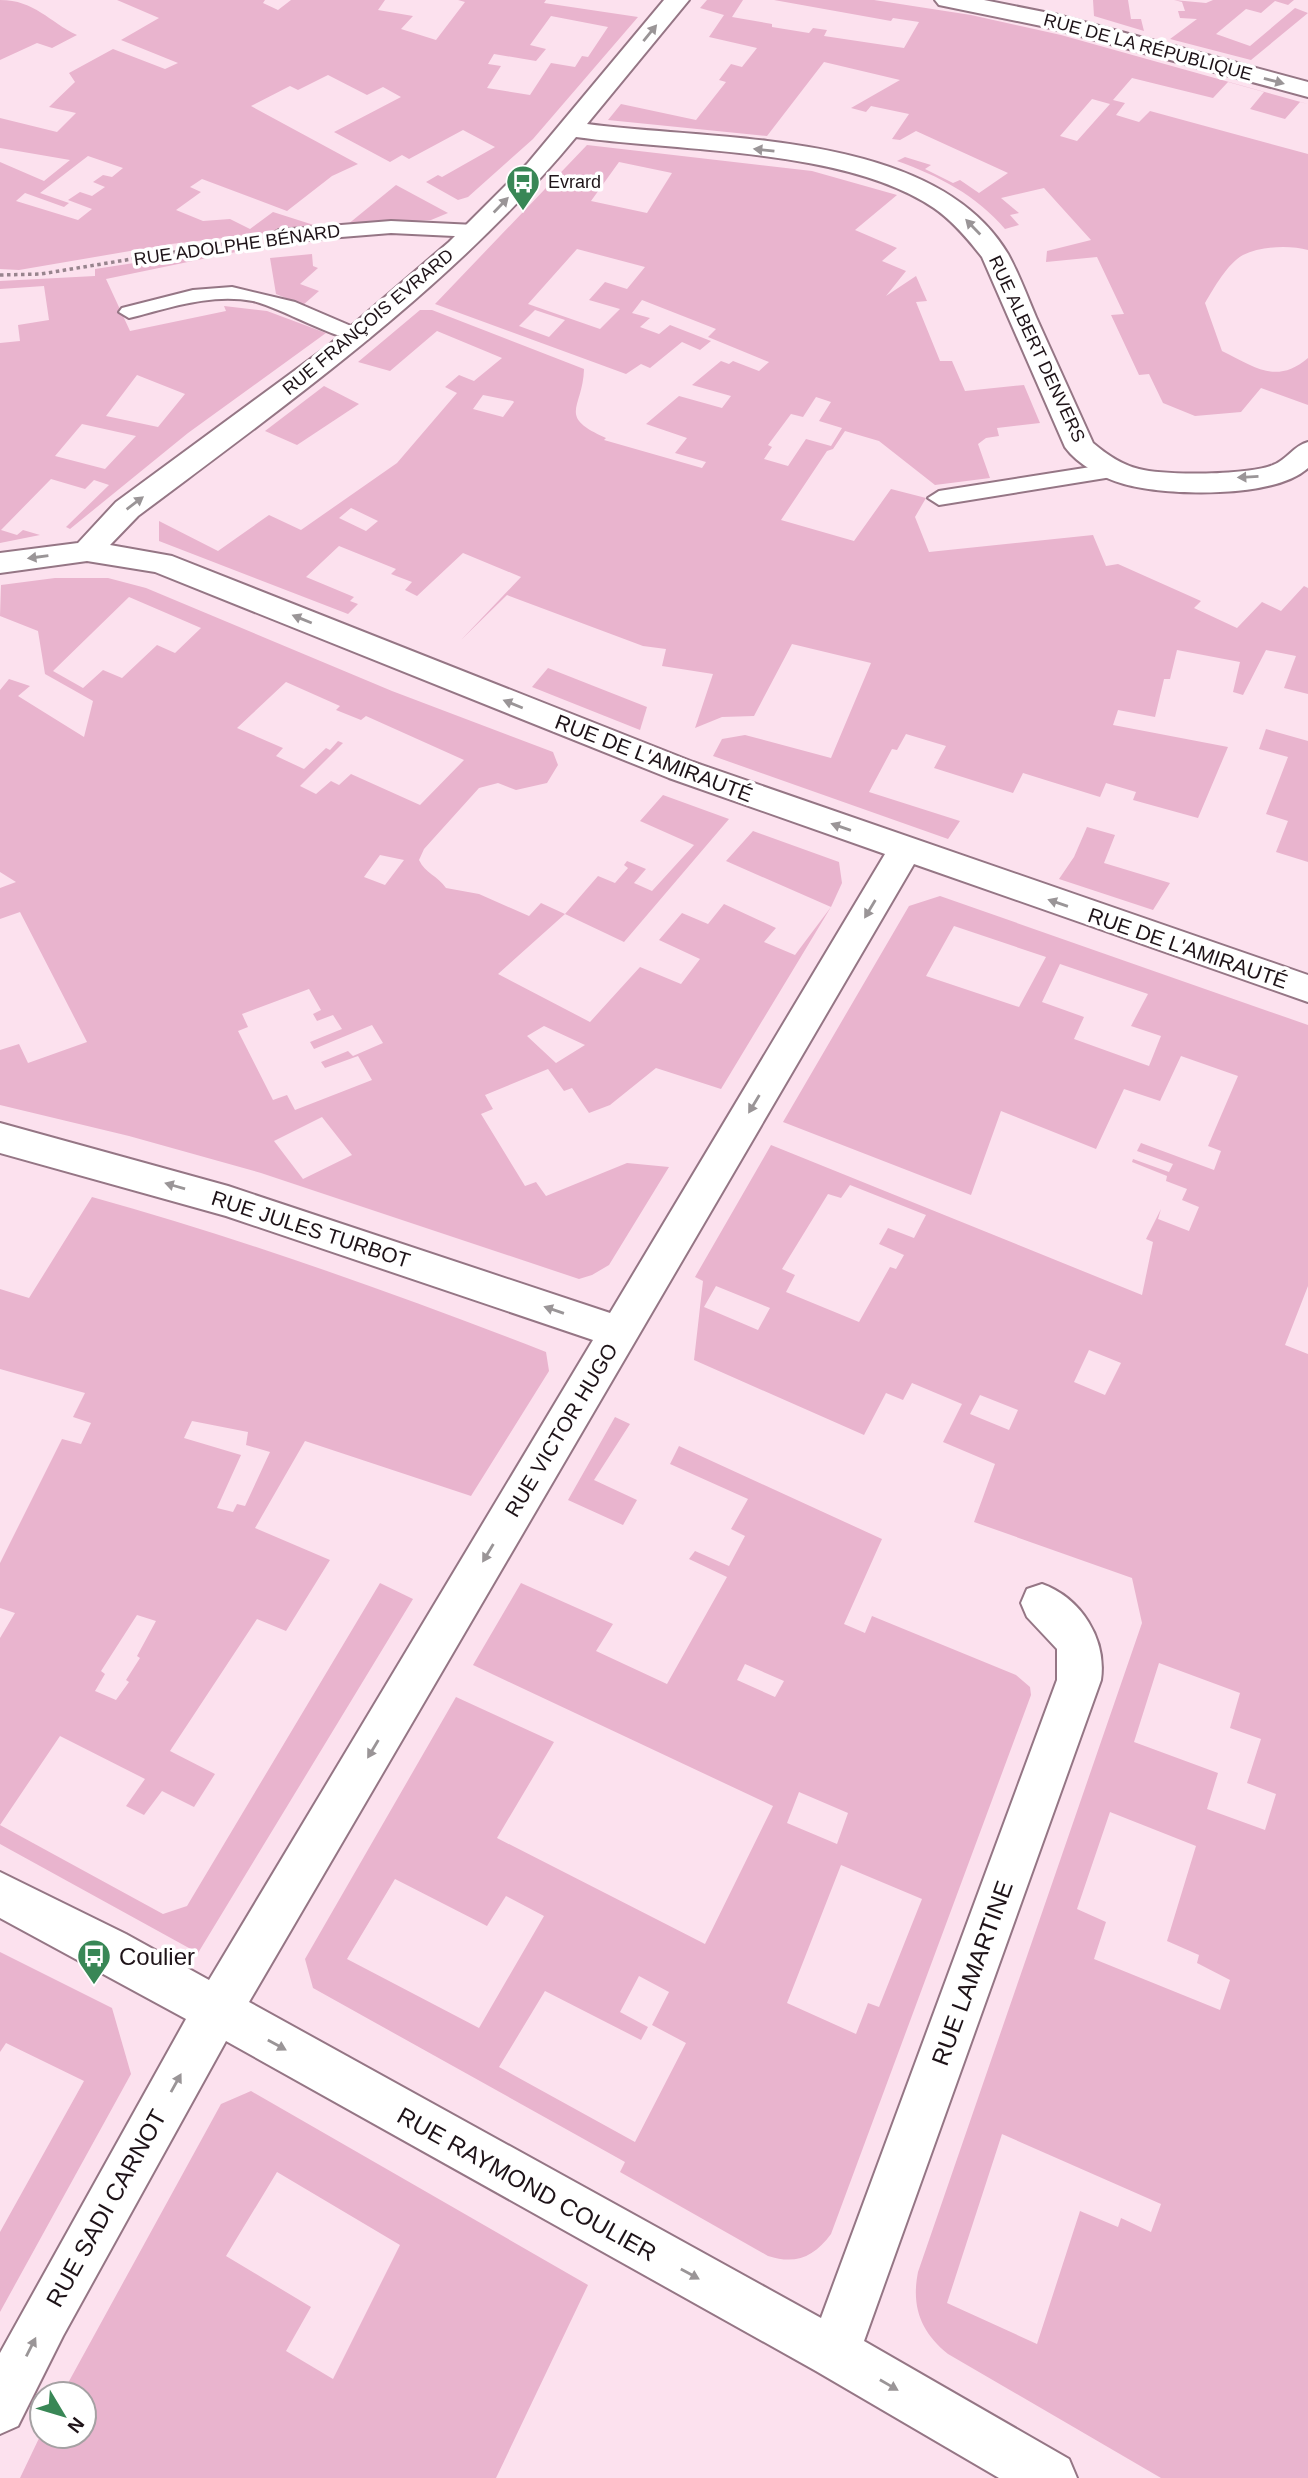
<svg xmlns="http://www.w3.org/2000/svg" width="1308" height="2478" font-family="Helvetica,sans-serif">
  <rect width="100%" height="100%" fill="#fce1ee"/>
  <g fill="#e9b4ce" fill-rule="evenodd">
    <path d="M0,0C35,0 49,22 77,35L52,48L37,43L0,60Z"/>
    <path d="M117,0H265L263,3L278,10L291,0H385L378,10L413,16L401,29L436,40L465,2L458,0H546L544,3L638,17L533,139L468,197L458,200L426,182L438,175L442,177L495,147L463,130L409,159L402,155L390,162L334,132L401,97L383,87L367,95L328,75L298,90L290,86L251,106L358,164L332,176L287,211L202,179L190,187L201,192L176,210L203,221L230,219L250,229L273,212L320,227L171,244L19,270L0,269V162L44,181L70,160L0,148V118L57,132L76,113L49,107L75,82L69,73L113,49L165,69L178,63L121,40L159,18ZM551,16L608,27L588,57L582,56L575,67L551,63L530,95L487,88L501,66L488,64L494,54L536,61L546,49L530,45ZM88,156L123,168L112,177L103,175L93,182L105,187L92,196L80,192L68,200L92,209L78,220L16,201L25,193L64,207L69,203L40,193Z"/>
    <path d="M707,0H743L732,17L772,24V27L809,33L813,28L827,30L824,36L904,48L919,22L893,18L891,21L774,0H874L971,15L1061,35L1308,104L1300,102L1285,119L1250,109L1264,92L1228,82L1213,98L1132,78L1113,100L1125,103L1116,115L1139,122L1150,111L1308,154V250C1290,245 1261,246 1243,255C1227,264 1214,288 1205,303L1222,351C1255,367 1276,385 1308,358V405L1261,388L1241,412L1195,416L1163,403L1149,374L1139,375L1111,315L1124,314L1097,257L1046,262L1047,251L1091,240L1044,188L1001,198L1019,213L1010,215L1019,225L1005,229C976,195 939,176 897,161L905,157L931,165L925,169L953,183L960,180L979,193L1008,173L916,131L900,140L892,139L909,114L871,106L866,112L851,108L900,80L824,62L767,136L608,120L621,104L696,120L726,82L719,80L731,64L742,67L757,48L709,37L724,15L700,8ZM1092,99L1110,104L1077,141L1060,136Z"/>
    <path d="M1093,0H1128L1131,19H1141L1144,31L1094,16Z"/>
    <path d="M1174,0L1206,3L1213,0H1294L1288,5L1275,1L1261,13L1246,9L1216,34L1250,46L1295,8L1308,13L1251,60L1170,39L1197,19L1180,18L1178,11H1185L1182,2Z"/>
    <path d="M587,145L812,171L897,195L855,230L897,248L882,261L906,271L886,296L916,276L927,301L916,302L940,361H952L965,391L1024,385L1040,423L997,428L999,436L986,438L978,444L990,478L935,485L879,441L845,431L833,449L827,451L781,520L854,541L891,489L926,498L915,517L929,552L1093,535L1106,566L1118,564L1201,601L1194,608L1237,628L1262,602L1281,611L1304,586L1308,588V694L1284,688L1296,656L1266,650L1243,695L1233,692L1240,662L1177,650L1170,679H1164L1155,717L1118,710L1113,725L1228,747L1198,818L1133,800L1136,792L1106,783L1100,797L1023,773L1013,793L934,768L946,746L906,734L897,750L892,749L869,792L960,821L948,839L713,756L722,739L745,735L831,758L871,663L792,644L754,716L722,717L695,728L713,674L662,666L666,649L643,646L507,595L461,640L521,577L463,553L417,596L405,590L412,582L391,574L396,569L339,546L306,577L354,597L350,601L358,604L348,614L159,541V521L218,551L269,515L301,530L397,463L457,393L445,387L459,375L474,381L502,358L437,331L390,371L358,362L420,310H432L584,369C583,409 556,416 606,438L604,440L702,468L706,462L675,453L687,438L646,424L679,396L722,408L731,396L692,385L721,361L729,364L733,361L759,371L769,362L708,337L716,329L642,300L632,313L650,318L640,327L659,334L670,325L711,341L700,350L682,342L650,368L641,364L626,374L435,304ZM619,162L672,173L647,213L591,201ZM577,249L645,267L627,289L605,282L589,300L620,309L600,329L528,304ZM535,310L565,320L549,337L519,326ZM483,395L513,401L514,402L503,417L473,409ZM816,397L831,402L819,421L842,428L831,446L806,439L788,466L764,459L772,447L768,445L791,414L803,417ZM351,508L378,521L366,531L339,518Z"/>
    <path d="M396,185L448,213L431,220L347,225Z"/>
    <path d="M238,247L236,252L106,279L130,331L226,311L224,306L267,311L326,333L188,433L70,529L66,527L109,485L94,480L85,489L51,479L1,530L17,535L23,530L40,535L0,543V343L20,341L18,325L49,320L44,286L0,289V281L95,276V269ZM137,375L185,394L158,427L106,416ZM82,424L136,436L105,469L55,456Z"/>
    <path d="M312,254L313,266L318,268L300,284L319,291L303,305L276,294L270,258Z"/>
    <path d="M324,386L359,404L297,445L265,431Z"/>
    <path d="M55,578H108L146,588L392,691L553,752L558,765L547,783L516,790L498,783L479,788L424,849L419,860C425,873 438,876 446,888L479,894L529,916L541,903L565,914L598,876L615,883L628,868L624,865L627,861L646,869L634,883L652,891L694,845L640,821L663,795L729,819L624,942L565,914L498,974L590,1022L640,967L681,984L700,959L659,940L682,913L708,924L724,904L776,928L764,942L795,955L831,907L726,861L753,831L839,862L842,883L831,907L721,1089L656,1068L610,1105L589,1113L572,1088L564,1091L548,1069L485,1095L493,1109L481,1114L525,1186L536,1182L546,1196L627,1163L669,1167L609,1265L592,1275L579,1279L261,1173L129,1136L0,1105V1050L19,1044L28,1063L87,1042L20,912L0,919V888L16,882L0,872V690L9,679L30,686L18,696L84,737L93,701L45,674L38,631L0,616L1,585ZM129,597L201,628L175,653L157,645L122,678L103,670L83,688L53,671ZM286,682L340,706L336,710L361,720L366,716L464,760L420,805L351,774L339,785L331,781L316,794L300,786L343,743L338,741L330,750L326,748L304,769L276,756L283,748L237,728ZM380,855L404,860L385,885L364,877ZM309,989L321,1010L313,1014L317,1021L333,1015L342,1029L310,1042L314,1049L372,1025L383,1043L353,1056L348,1051L321,1062L325,1068L358,1056L372,1080L295,1110L287,1095L273,1100L238,1031L248,1027L242,1014ZM544,1026L585,1045L556,1063L527,1036ZM322,1117L352,1155L303,1179L274,1141Z"/>
    <path d="M548,668L647,707L640,730L532,687Z"/>
    <path d="M1266,729L1308,741V862L1276,852L1288,821L1266,814L1288,757L1259,749Z"/>
    <path d="M1087,827L1115,835L1104,863L1170,883L1153,910L1059,879L1074,857Z"/>
    <path d="M940,896L1308,1025V1286L1285,1345L1308,1354V2478H1161L948,2354C921,2332 911,2307 918,2272L1142,1623L1132,1578L974,1522L995,1464L943,1442L962,1404L912,1383L903,1400L886,1393L864,1435L694,1360L703,1281L695,1277L771,1145L1142,1295L1153,1242L1146,1239L1161,1209L1158,1219L1189,1231L1199,1207L1182,1200L1187,1189L1166,1181L1167,1176L1132,1162L1133,1159L1169,1172L1173,1164L1137,1151L1141,1143L1214,1170L1221,1151L1208,1146L1238,1076L1181,1056L1160,1101L1124,1089L1096,1149L1001,1111L971,1195L783,1122L909,906ZM954,926L1046,957L1019,1007L926,976ZM1060,964L1148,994L1131,1026L1161,1036L1149,1066L1074,1039L1084,1017L1042,1002ZM850,1185L926,1215L914,1238L888,1228L879,1244L904,1255L896,1269L890,1267L859,1322L786,1292L795,1275L782,1269L828,1194L841,1198ZM716,1286L770,1308L758,1330L704,1307ZM1089,1350L1121,1363L1105,1395L1074,1382ZM980,1395L1018,1410L1009,1430L970,1414ZM1159,1663L1240,1693L1230,1728L1261,1739L1247,1783L1276,1794L1265,1830L1207,1809L1218,1773L1134,1742ZM1110,1812L1196,1846L1167,1941L1199,1955L1197,1963L1230,1980L1220,2010L1094,1959L1106,1922L1077,1909ZM1002,2134L1161,2204L1151,2232L1121,2218L1118,2227L1080,2211L1037,2344L947,2303Z"/>
    <path d="M92,1197C246,1240 397,1294 546,1352L549,1371L471,1496L305,1441L255,1528L330,1560L286,1631L257,1619L170,1751L215,1774L194,1807L162,1791L144,1815L126,1806L145,1779L60,1736L0,1825L163,1914L187,1906L380,1583L413,1599L198,1953L0,1844V1638L15,1613L0,1608V1563L62,1439L81,1444L91,1423L73,1417L85,1393L0,1369V1289L29,1298ZM192,1421L248,1432L246,1445L270,1452L245,1506L237,1504L233,1512L217,1508L241,1455L184,1438ZM137,1615L156,1621L137,1656L140,1658L126,1680L129,1682L116,1700L95,1691L105,1674L101,1671Z"/>
    <path d="M615,1417L630,1424L594,1480L637,1500L623,1525L568,1500Z"/>
    <path d="M679,1446L882,1539L844,1624L865,1633L872,1616L1016,1675L1030,1687L1031,1695L831,2234C814,2257 796,2265 768,2256L620,2172L625,2162L313,1988L305,1959L456,1697L554,1742L497,1838L705,1944L773,1806L473,1665L521,1583L613,1624L596,1651L667,1684L727,1577L689,1559L695,1551L729,1566L745,1536L731,1529L748,1499L670,1464ZM745,1664L784,1681L775,1697L737,1680ZM799,1792L848,1813L837,1844L787,1823ZM841,1865L922,1899L879,2007L868,2003L856,2034L787,2003ZM395,1879L487,1926L506,1896L544,1916L479,2028L347,1959ZM639,1976L669,1992L652,2025L686,2043L635,2142L499,2067L545,1991L641,2040L648,2027L620,2012Z"/>
    <path d="M0,1952L112,2008L131,2074L0,2312V2232L84,2081L6,2043L0,2052Z"/>
    <path d="M251,2091L588,2285L496,2478H20L42,2432V2436H84V2394H62L221,2104ZM277,2172L400,2245L333,2379L286,2351L311,2307L226,2256Z"/>
  </g>
  <g fill="none" stroke-linecap="round" stroke-linejoin="round">
    <g stroke="#957685" stroke-width="4">
      <g id="lane">
        <path d="M391,221L475,225L485,231L475,237L391,233L279,242L269,236L279,230Z"/>
        <path d="M232,287L295,302L365,332L368,336L365,340C345,345 280,307 253,301C210,293 170,308 129,318L119,312L122,308L193,290Z"/>
        <path d="M1116,463L1127,470L1124,475L939,505L928,498L939,491Z"/>
      </g>
    </g>
    <g stroke="#957685" stroke-width="4">
      <g id="street">
        <path d="M664,0H689L587,124C713,141 934,129 1008,254C1019,274 1027,296 1036,317C1055,359 1074,401 1093,443C1106,454 1122,465 1139,469C1165,476 1248,475 1273,465C1287,460 1293,446 1308,442V468C1274,499 1166,496 1124,484C1103,478 1078,465 1065,447L982,257C968,239 953,221 934,208C845,148 682,152 576,137C452,287 292,400 138,516L110,545L172,556L693,762L1308,975V1002L914,864L249,2002L821,2318L1057,1680V1649L1027,1617L1021,1603L1027,1589L1042,1584C1081,1598 1107,1639 1101,1680L864,2341L1069,2459L1077,2478H999L816,2371L226,2041L63,2336L18,2426L0,2434V2353L186,2019L0,1918V1872L126,1934L209,1980L593,1340L226,1216L0,1153V1123L228,1186L610,1313L885,854L669,778L155,572L87,561L0,573V553L78,543L116,502L328,346L449,242L527,164Z"/>
        <path d="M935,0H984L1054,14L1308,82V97L1051,28L939,5Z"/>
      </g>
    </g>
    <path stroke="#98848e" stroke-width="3.5" stroke-dasharray="3.5 3.5" stroke-linecap="butt" d="M0,275L41,274L241,241"/>
    <use href="#lane" fill="#fff" fill-rule="evenodd"/>
    <use href="#street" fill="#fff" fill-rule="evenodd"/>
  </g>
  <defs><path id="oneway-solid" d="M-6-.8H1V-3.2L6.5 0L1 3.2V.8H-6Z" transform="scale(1.75)"/></defs>
  <g fill="#9a9597">
    <use href="#oneway-solid" transform="translate(650 33) rotate(-51)"/>
    <use href="#oneway-solid" transform="translate(1274 81) rotate(15)"/>
    <use href="#oneway-solid" transform="translate(764 150) rotate(-174)"/>
    <use href="#oneway-solid" transform="translate(501 205) rotate(-46)"/>
    <use href="#oneway-solid" transform="translate(973 227) rotate(-134)"/>
    <use href="#oneway-solid" transform="translate(1248 477) rotate(177)"/>
    <use href="#oneway-solid" transform="translate(135 503) rotate(-37)"/>
    <use href="#oneway-solid" transform="translate(38 557) rotate(172)"/>
    <use href="#oneway-solid" transform="translate(302 619) rotate(-158)"/>
    <use href="#oneway-solid" transform="translate(513 704) rotate(-158)"/>
    <use href="#oneway-solid" transform="translate(841 827) rotate(-161)"/>
    <use href="#oneway-solid" transform="translate(1058 903) rotate(-161)"/>
    <use href="#oneway-solid" transform="translate(870 909) rotate(121)"/>
    <use href="#oneway-solid" transform="translate(754 1104) rotate(121)"/>
    <use href="#oneway-solid" transform="translate(175 1186) rotate(-164)"/>
    <use href="#oneway-solid" transform="translate(554 1310) rotate(-161)"/>
    <use href="#oneway-solid" transform="translate(488 1553) rotate(121)"/>
    <use href="#oneway-solid" transform="translate(373 1749) rotate(121)"/>
    <use href="#oneway-solid" transform="translate(277 2045) rotate(29)"/>
    <use href="#oneway-solid" transform="translate(176 2083) rotate(-61)"/>
    <use href="#oneway-solid" transform="translate(690 2274) rotate(29)"/>
    <use href="#oneway-solid" transform="translate(31 2347) rotate(-63)"/>
    <use href="#oneway-solid" transform="translate(889 2385) rotate(30)"/>
  </g>
  <defs>
    <g id="bus-pin" transform="scale(1.75)"><path d="M0 17L-7.5 6A9.5 9.5 0 1 1 7.5 6Z" fill="#398756" stroke="#fff"/><path d="M-5-6H5V4H4V6H2V4H-2V6H-4V4H-5ZM-3.5-4V0h7V-4ZM-3.5 1.2v1.5H-2V1.2ZM2 1.2v1.5H3.5V1.2Z" fill="#fff"/></g>
  </defs>
  <g fill-rule="evenodd">
    <use href="#bus-pin" x="523" y="182"/>
    <use href="#bus-pin" x="94" y="1956"/>
  </g>
  <g text-anchor="middle" dominant-baseline="central" stroke-width="7" stroke-linejoin="round" paint-order="stroke">
    <g font-size="18" fill="#1e1318" stroke="#fff">
      <text transform="translate(1148 47) rotate(15)">RUE DE LA RÉPUBLIQUE</text>
      <text transform="translate(237 245) rotate(-8)">RUE ADOLPHE BÉNARD</text>
      <text transform="translate(368 322) rotate(-40)">RUE FRANÇOIS EVRARD</text>
      <text transform="translate(1037 349) rotate(65)">RUE ALBERT DENVERS</text>
    </g>
    <g font-size="18" fill="#1e1318" stroke="#fff" text-anchor="start">
      <text x="548" y="182">Evrard</text>
    </g>
    <g font-size="21" fill="#1e1318" stroke="#fff">
      <text transform="translate(654 758) rotate(21)">RUE DE L'AMIRAUTÉ</text>
      <text transform="translate(1188 948) rotate(19)">RUE DE L'AMIRAUTÉ</text>
      <text transform="translate(311 1229) rotate(18)">RUE JULES TURBOT</text>
      <text transform="translate(561 1430) rotate(-59)">RUE VICTOR HUGO</text>
    </g>
    <g font-size="24" fill="#1e1318" stroke="#fff" text-anchor="start">
      <text x="119" y="1956">Coulier</text>
    </g>
    <g font-size="24" fill="#1e1318" stroke="#fff">
      <text transform="translate(972 1973) rotate(-70)">RUE LAMARTINE</text>
      <text transform="translate(527 2184) rotate(29)">RUE RAYMOND COULIER</text>
      <text transform="translate(106 2208) rotate(-61)">RUE SADI CARNOT</text>
    </g>
  </g>
  <g transform="translate(63 2415) rotate(128)"><circle r="33" fill="#ffffff" stroke="#a5a1a3" stroke-width="2"/>
  <path d="M0-5L12 26L0 18L-12 26Z" fill="#398756"/>
  <text y="-10" font-size="19" font-weight="bold" text-anchor="middle" fill="#1e1318">N</text>
  </g>
</svg>
